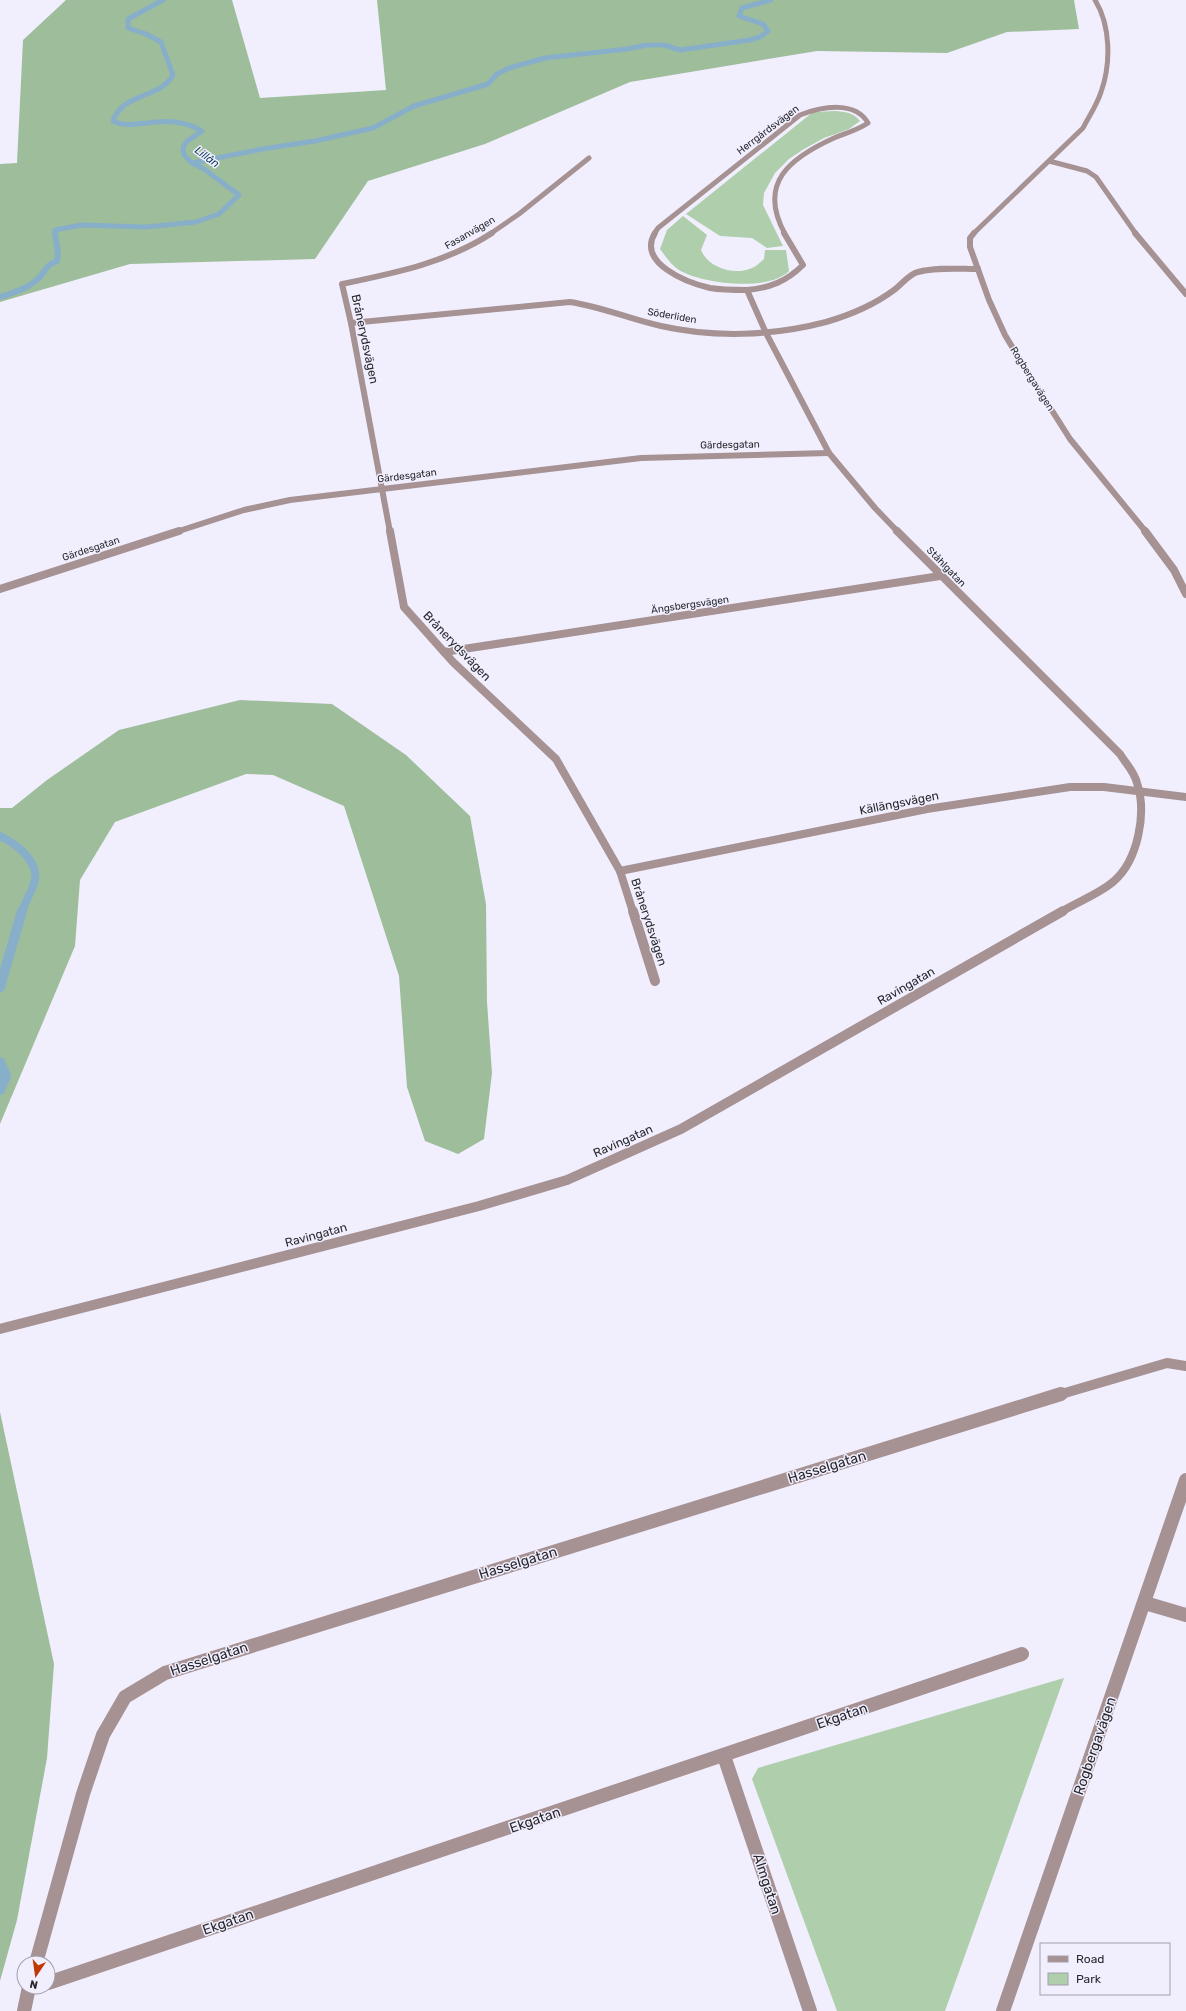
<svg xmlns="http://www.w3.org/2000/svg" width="1186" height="2011" font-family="Rubik,sans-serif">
  <rect width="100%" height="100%" fill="#f1effe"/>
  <g fill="#afceac">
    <path d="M835,111C845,112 853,112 860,121L849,129L824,138L804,149L789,159L775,173L764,193L763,205L783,246L767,248L752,238L720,236L686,214L813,112Z"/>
    <path d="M683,216L707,235L701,250C708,268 735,276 752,268C757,266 760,262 764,259L765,250H786L789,271C769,292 702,284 679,270C671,265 666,257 660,249L667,230Z"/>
    <path d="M1064,1678L945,2011H837L752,1779L758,1768Z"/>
  </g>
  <g fill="#9ebd9b">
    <path d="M66,0H232L260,98L386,90L377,0H1074L1079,29L1007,32L947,53L817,51L630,82L485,144L368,181L315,259L130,264L0,302V164L17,163L23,40Z"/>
    <path d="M240,700L332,704L406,755L470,816L486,904L487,1002L492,1073L484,1139L458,1154L425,1141L407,1087L399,976L344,806L273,775L246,774L115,822L80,880L75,946L0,1124V808H12L47,780L119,730Z"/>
    <path d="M0,1412L54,1664L47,1758L17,1920L0,1981Z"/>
  </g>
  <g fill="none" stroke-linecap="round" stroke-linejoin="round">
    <g stroke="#88afca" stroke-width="5">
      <path d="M192,163L262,149L315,141L373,128L414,106L488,84L497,74L509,68L545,58L627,49L647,45H664L680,50L750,40L760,37L768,31L763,24L739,16L742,8L771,0"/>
      <path d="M55,234V230L81,225L146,227L196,222L219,214L239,195L204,169L192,163L184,155L183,148L186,142L202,131C186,121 165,120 147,123C134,124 125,127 113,121C123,92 160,99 173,75L161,42L146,34L128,28V19L163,0"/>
    </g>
    <path stroke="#88afca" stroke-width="6" d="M0,297C15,292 28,289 39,278C47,269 45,266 57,261L58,254L55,233"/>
    <path stroke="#88afca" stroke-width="8" d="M0,836C15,843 38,860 35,880C33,890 25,901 22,912"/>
    <g stroke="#88afca" stroke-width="10">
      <path d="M0,987L22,911"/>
      <path d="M0,1062L6,1076L0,1090"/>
    </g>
    <g stroke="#a69193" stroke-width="5">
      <path d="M1049,161L1087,171L1096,177L1136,234"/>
      <path d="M490,234L519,214L589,158"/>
      <path d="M654,234L658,228L800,115C821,107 855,100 868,123C858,130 846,133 834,138C790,158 757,183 785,234"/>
      <path d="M973,234L1083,128C1089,116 1097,105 1101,92C1111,64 1111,26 1095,0"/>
    </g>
    <g stroke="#a69193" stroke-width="6">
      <path d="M655,233C636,263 688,283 710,288C722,290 735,290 747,290"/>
      <path d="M974,233L970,238V247L989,300L1005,335L1020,360L1070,439L1146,532"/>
      <path d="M1135,233L1186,294"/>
      <path d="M747,290L766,333L829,453L875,508L898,532"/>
      <path d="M747,290C770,288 787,281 803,265L784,233"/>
      <path d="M351,323L570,302C603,307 629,319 661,326C714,338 773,336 826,322C850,315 874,305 894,290C901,285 909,274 918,272C937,267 958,269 978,269"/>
      <path d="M176,532L244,510L290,500L641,458L829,453"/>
      <path d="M390,532L351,323L342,284C395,273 446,263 492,233"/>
    </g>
    <g stroke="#a69193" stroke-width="8">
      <path d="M390,531L404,607L453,662L556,759L620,871L633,912"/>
      <path d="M897,531L1120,754C1126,764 1134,771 1137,783C1147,813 1138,860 1114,881C1101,893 1077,902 1061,912"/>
      <path d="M1145,531L1174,570L1186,594"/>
      <path d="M0,589L179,531"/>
      <path d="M444,652L940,576"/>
      <path d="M620,871L927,809L1070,787H1104L1186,797"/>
    </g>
    <g stroke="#a69193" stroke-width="10">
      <path d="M633,911L655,981"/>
      <path d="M0,1329L479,1206L567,1180L681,1129L1063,911"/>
      <path d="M1058,1395L1167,1363L1186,1366"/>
    </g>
    <g stroke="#a69193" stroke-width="14">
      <path d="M1145,1603L1186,1615"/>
      <path d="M724,1756L810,2011"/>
      <path d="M36,1963L83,1794L103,1735L125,1697L165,1673L1061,1394"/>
      <path d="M48,1983L1022,1654"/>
      <path d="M24,2011L29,1987"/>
      <path d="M1003,2011L1186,1480"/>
    </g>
  </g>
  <g text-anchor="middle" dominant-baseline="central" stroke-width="3" stroke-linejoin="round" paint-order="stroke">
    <g font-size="10" fill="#28282d" stroke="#f1effe">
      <text transform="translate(768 130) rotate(-37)">Herrgårdsvägen</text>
      <text transform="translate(470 233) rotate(-30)">Fasanvägen</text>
      <text transform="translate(672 316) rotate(10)">Söderliden</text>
      <text transform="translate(1032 379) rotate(58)">Rogbergavägen</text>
      <text transform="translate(730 445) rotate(-1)">Gärdesgatan</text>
      <text transform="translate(407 476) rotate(-7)">Gärdesgatan</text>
      <text transform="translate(91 549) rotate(-18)">Gärdesgatan</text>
      <text transform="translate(946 567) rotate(46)">Ståhlgatan</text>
      <text transform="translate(690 605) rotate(-8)">Ängsbergsvägen</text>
    </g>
    <g font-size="11" font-style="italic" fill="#0d3e5a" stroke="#f1effe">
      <text transform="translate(207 157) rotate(36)">Lillån</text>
    </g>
    <g font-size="12" fill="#28282d" stroke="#f1effe">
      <text transform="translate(365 339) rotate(78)">Brånerydsvägen</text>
      <text transform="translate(457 646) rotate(46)">Brånerydsvägen</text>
      <text transform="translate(899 803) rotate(-11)">Källängsvägen</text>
      <text transform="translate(649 922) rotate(72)">Brånerydsvägen</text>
      <text transform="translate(906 986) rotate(-30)">Ravingatan</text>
      <text transform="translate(623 1141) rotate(-24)">Ravingatan</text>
      <text transform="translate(316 1235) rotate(-15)">Ravingatan</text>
    </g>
    <g font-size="14" fill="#28282d" stroke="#f1effe">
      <text transform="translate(827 1467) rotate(-17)">Hasselgatan</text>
      <text transform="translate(518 1563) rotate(-17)">Hasselgatan</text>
      <text transform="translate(209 1659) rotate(-18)">Hasselgatan</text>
      <text transform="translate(842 1716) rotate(-19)">Ekgatan</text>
      <text transform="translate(1095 1746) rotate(-71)">Rogbergavägen</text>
      <text transform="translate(535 1820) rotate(-19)">Ekgatan</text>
      <text transform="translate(767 1884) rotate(72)">Almgatan</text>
      <text transform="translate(228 1922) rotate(-19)">Ekgatan</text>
    </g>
  </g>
  <rect x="1040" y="1943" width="130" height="52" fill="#f1effe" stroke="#a19faa"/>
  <rect x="1048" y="1956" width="20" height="6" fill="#a69193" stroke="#a19faa"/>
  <text x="1076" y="1963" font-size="12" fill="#28282d">Road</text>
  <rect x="1048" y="1973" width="20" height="12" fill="#afceac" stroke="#a19faa"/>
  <text x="1076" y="1983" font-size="12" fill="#28282d">Park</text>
  <g transform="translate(36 1975) rotate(193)"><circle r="19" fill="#f1effe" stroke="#a19faa"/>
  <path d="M0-3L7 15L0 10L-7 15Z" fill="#c13902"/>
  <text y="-6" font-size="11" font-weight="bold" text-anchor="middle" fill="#28282d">N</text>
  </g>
</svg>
